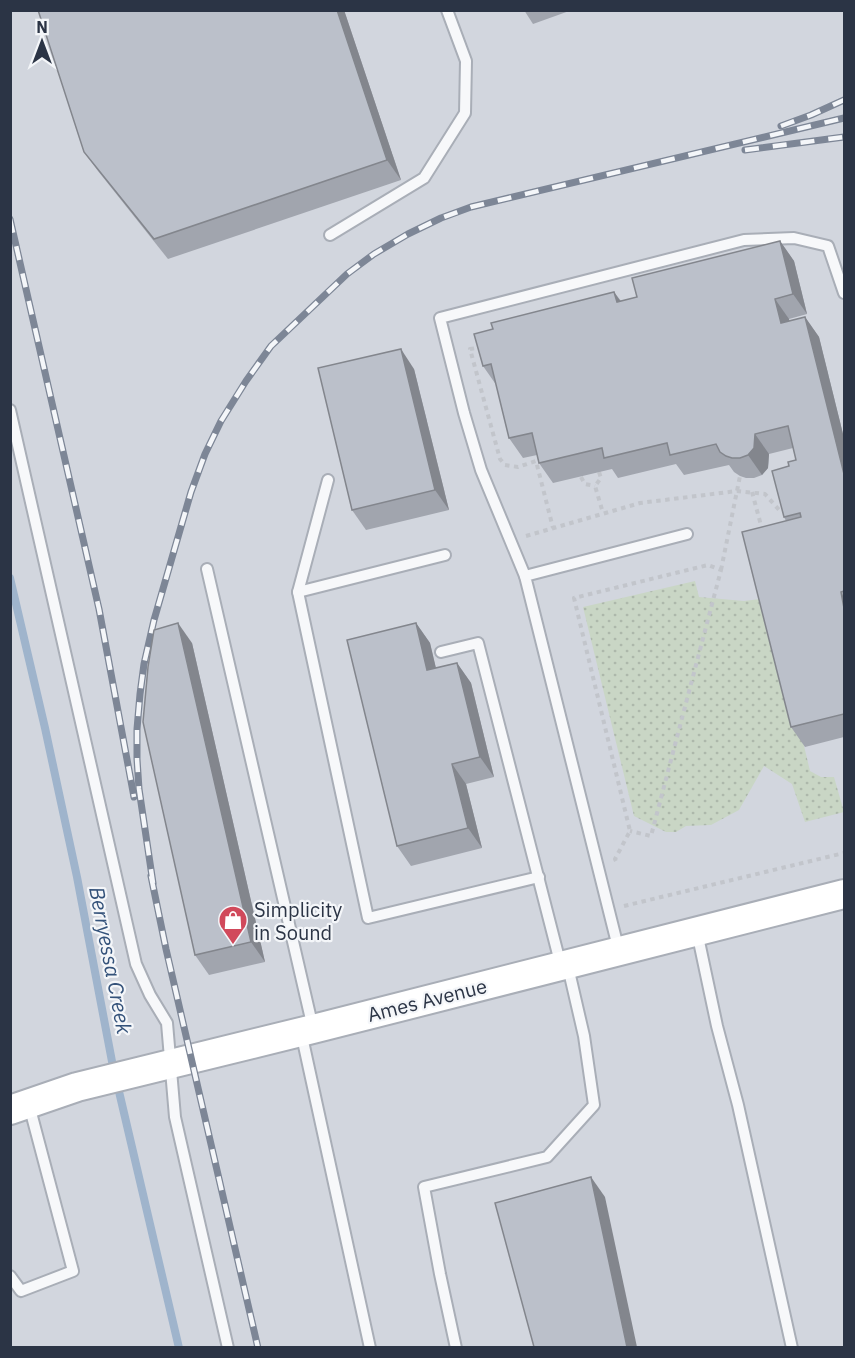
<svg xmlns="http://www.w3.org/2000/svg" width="855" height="1358" font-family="'IBM Plex Sans',sans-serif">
  <defs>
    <pattern id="park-dots" width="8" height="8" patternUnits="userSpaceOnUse" patternTransform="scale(1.5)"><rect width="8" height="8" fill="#c9d6c5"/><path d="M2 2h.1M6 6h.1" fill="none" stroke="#adb8ab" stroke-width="1.8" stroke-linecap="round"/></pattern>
  </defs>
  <rect width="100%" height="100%" fill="#e4e7ec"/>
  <rect fill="#d2d6de" x="11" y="11" width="833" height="1336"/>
  <path fill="url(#park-dots)" d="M695,581L699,597L744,601L769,598L810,771L821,777H834L844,812L805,822L792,784L764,766L739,810L711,825L686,826L676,832H666L634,816L583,607Z"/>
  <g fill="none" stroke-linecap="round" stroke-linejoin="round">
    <g stroke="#9fb4cc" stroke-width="8">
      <path d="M10,578L45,728L77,877L114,1072"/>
      <path d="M117,1083L179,1348"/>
    </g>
    <g stroke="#a9aeb7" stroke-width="14">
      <g id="lane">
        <path d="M330,235L424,178L465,113L466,61L447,10"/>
        <path d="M10,410L136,964L150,995L167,1023L175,1117L228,1348"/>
        <path d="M328,480L298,592L368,918L539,877"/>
        <path d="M207,569L313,1028"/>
        <path d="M525,576L481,470L464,413L440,318L744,240L794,238L828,246L844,293"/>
        <path d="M298,592L445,555"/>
        <path d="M441,652L478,643L561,966"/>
        <path d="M697,932L717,1026L738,1105L792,1348"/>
        <path d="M619,951L525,576L687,534"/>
        <path d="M301,1032L370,1348"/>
        <path d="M10,1276L21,1291L73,1271L29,1105"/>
        <path d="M456,1348L440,1274L424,1187L547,1157L594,1105L584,1036L568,967"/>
      </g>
    </g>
    <g stroke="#a9aeb7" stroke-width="32">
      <path id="secondary" d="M10,1110L77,1087L313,1029L844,894"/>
    </g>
    <g stroke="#c2c5cb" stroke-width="4" stroke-dasharray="4.5 4.5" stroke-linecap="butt">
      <path d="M483,347L470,349L500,459L505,465L518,467L536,461L553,528"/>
      <path d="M599,472L601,478L595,486L603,513"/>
      <path d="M581,477L585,484L595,486"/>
      <path d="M752,492L762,529"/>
      <path d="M526,536L640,503L737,491L765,494L780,511H785"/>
      <path d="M721,570L740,476"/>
      <path d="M616,861L615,859L630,831L574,598L708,565L721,570L651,836L630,831"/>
      <path d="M624,906L844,853"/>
    </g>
    <use href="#lane" stroke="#f7f8fa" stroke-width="10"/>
    <use href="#secondary" stroke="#fff" stroke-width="28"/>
    <g stroke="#7d8696" stroke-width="7">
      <g id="rail">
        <path d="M781,126L811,115L844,100"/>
        <path d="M745,150L844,137"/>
        <path d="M10,219L99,609L134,797"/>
        <path d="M151,876L166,949L258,1348"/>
        <path d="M153,883L139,789L137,759V729L140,694L144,664L154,620L191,492L205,454L221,421L246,381L271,346L347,274L374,254L408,234L441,218L471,207L844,118"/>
      </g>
    </g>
    <use href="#rail" stroke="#f4f6f9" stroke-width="4.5" stroke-dasharray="14" stroke-linecap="butt"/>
  </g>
  <g fill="#a1a5ae">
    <path d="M38,10H344L401,180L168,259L98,171L84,152Z"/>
    <path d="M524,10H572L533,24Z"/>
    <path d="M780,241L794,261L807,314L789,319V321L805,317L819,337L844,438V737L805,747L791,727L786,521L784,517L789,466L796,460L793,448L769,454L768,468L762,475L754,478H746L740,476L734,472L729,465L684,475L676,464L618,478L612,469L553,483L539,463L537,455L523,458L509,438L497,386L483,366L493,329L614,292L621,301L637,297Z"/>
    <path d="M414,369L449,510L366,530L352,510Z"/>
    <path d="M416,623L430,643L436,668L457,663L471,683L494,777L466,784L482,848L411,866L397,846Z"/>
    <path d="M192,643L265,962L209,975L195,955Z"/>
  </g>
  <g fill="#83868d">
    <path d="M337,10H344L401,180L387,160Z"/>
    <path d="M780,241L794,261L807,314L793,294Z"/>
    <path d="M614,292L628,312L617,302Z"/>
    <path d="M775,299L789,319L795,343L781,323Z"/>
    <path d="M805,317L819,337L844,438V474Z"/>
    <path d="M401,349L414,369L449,510L435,490Z"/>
    <path d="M755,434L769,454L768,468L762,475L748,455Z"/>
    <path d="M841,592L844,598V608Z"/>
    <path d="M178,623L192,643L265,962L251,942Z"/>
    <path d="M416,623L430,643L441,690L427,670Z"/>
    <path d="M457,663L471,683L494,777L480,757Z"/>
    <path d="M452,764L466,784L482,848L468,828Z"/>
    <path d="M591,1177L605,1197L637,1347H627Z"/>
  </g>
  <g fill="#bbc0ca" stroke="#83868d" stroke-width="1.5">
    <path d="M38,10H337L387,160L154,239L84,152Z"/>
    <path d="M780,241L793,294L775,299L781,323L805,317L844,474V591L841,592L844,608V714L791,727L742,532L801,517L800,513L784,517L772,471L789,466L788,462L796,460L788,426L755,434L754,448L748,455L740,458H732L726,456L720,452L716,444L670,455L667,443L604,458L602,448L539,463L532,433L509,438L491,364L483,366L474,334L493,329L491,323L614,292L617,302L637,297L632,278Z"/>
    <path d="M401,349L435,490L352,510L318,368Z"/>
    <path d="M178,623L251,942L195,955L143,722L148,667L154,630Z"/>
    <path d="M416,623L427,670L457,663L480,757L452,764L468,828L397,846L347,640Z"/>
    <path d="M591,1177L627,1347H534L495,1203Z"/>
  </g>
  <defs>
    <g id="shop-pin" transform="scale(1.5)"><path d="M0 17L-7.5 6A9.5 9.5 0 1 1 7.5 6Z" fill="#d1495b" stroke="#f4f6f9"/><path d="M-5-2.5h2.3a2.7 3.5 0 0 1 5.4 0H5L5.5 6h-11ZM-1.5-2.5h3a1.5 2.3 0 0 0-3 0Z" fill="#fff"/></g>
  </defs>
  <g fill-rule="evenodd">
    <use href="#shop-pin" x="233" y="920"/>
  </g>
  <g text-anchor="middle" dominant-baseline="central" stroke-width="4.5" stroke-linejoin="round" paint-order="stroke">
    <g font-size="20" fill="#2b3445" stroke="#f4f6f9" text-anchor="start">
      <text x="254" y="909">Simplicity<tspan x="254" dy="23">in Sound</tspan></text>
    </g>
    <g font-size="20" fill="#2b3445" stroke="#f4f6f9">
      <text transform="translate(427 1000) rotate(-14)">Ames Avenue</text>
    </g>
    <g font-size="21" font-style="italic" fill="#34527a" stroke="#f4f6f9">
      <text transform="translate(111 960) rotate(79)">Berryessa Creek</text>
    </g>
  </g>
  <rect width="855" height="1358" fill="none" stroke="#2b3445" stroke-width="24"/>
  <g transform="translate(42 42)" stroke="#f4f6f9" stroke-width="4.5" paint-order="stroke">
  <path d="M0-4.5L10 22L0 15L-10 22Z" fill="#2b3445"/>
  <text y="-9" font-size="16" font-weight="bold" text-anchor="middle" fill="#2b3445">N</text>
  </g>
</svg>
